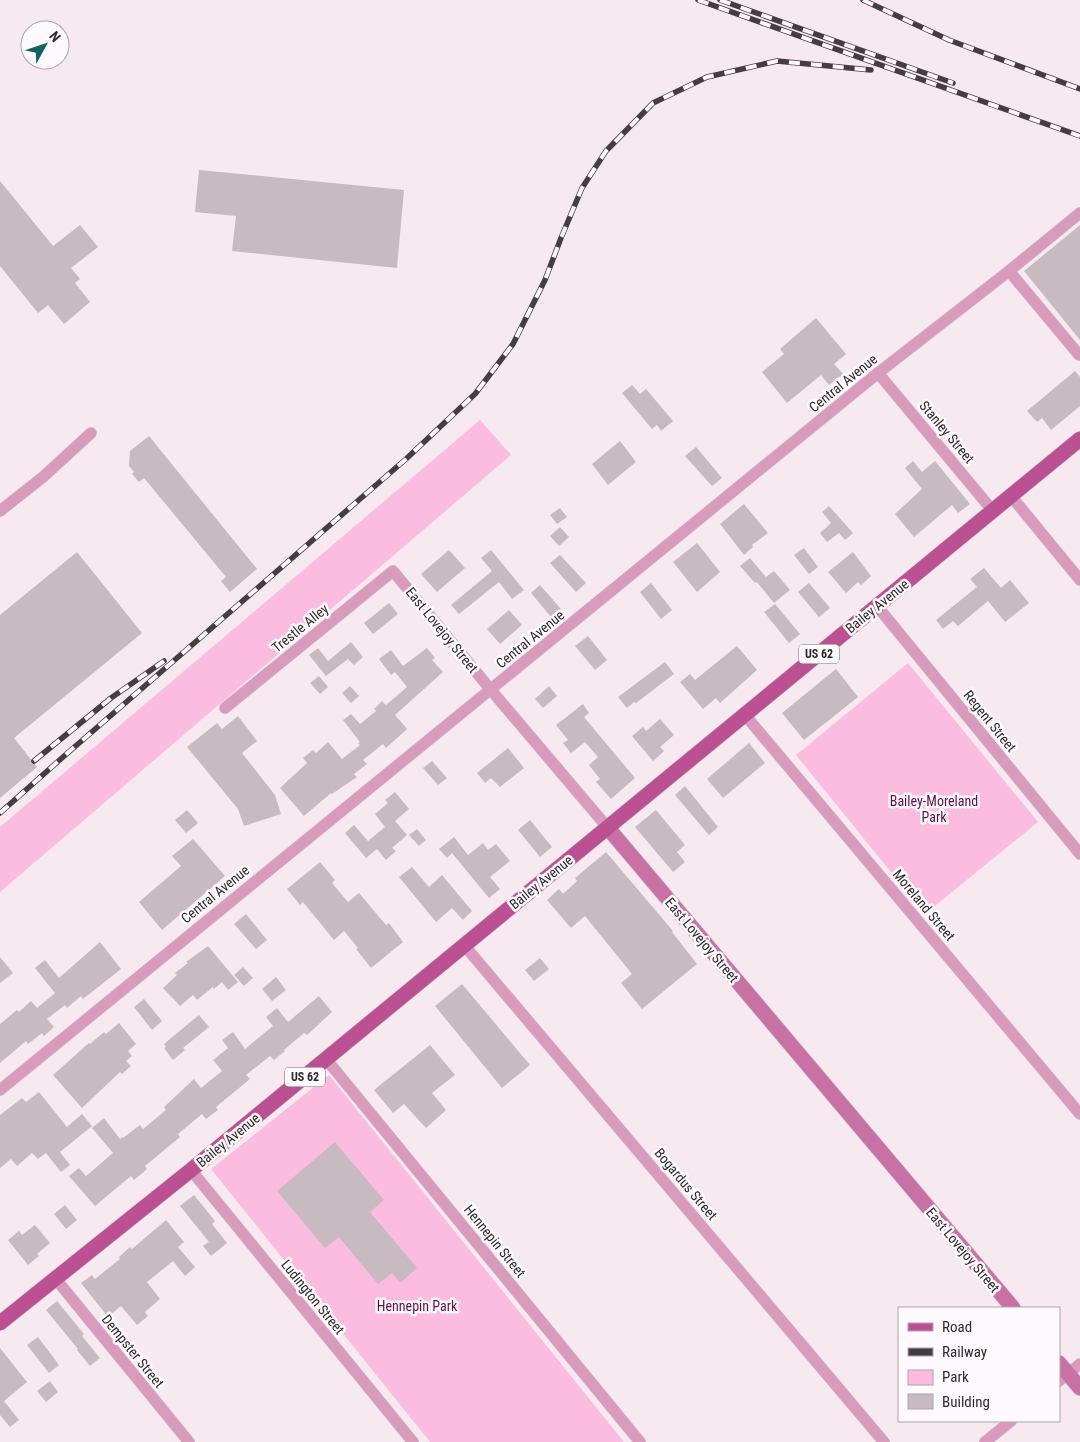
<svg xmlns="http://www.w3.org/2000/svg" width="1080" height="1442" font-family="'Roboto Condensed',sans-serif">
  <rect width="100%" height="100%" fill="#f6eaf0"/>
  <g fill="#fcbcdf">
    <path d="M480,420L511,455L0,892V827Z"/>
    <path d="M908,663L1038,822L925,914L796,755Z"/>
    <path d="M329,1075L624,1442H430L211,1169Z"/>
  </g>
  <g fill="#c7bbc1">
    <path d="M199,170L404,190L397,268L232,251L236,216L195,212Z"/>
    <path d="M0,181L53,246L80,225L98,247L71,268L80,279L75,283L90,302L64,324L48,305L38,313L0,266Z"/>
    <path d="M1080,225V340L1024,271Z"/>
    <path d="M816,318L846,354L834,364L843,374L829,385L821,375L787,403L762,372L784,354L780,349Z"/>
    <path d="M1075,371L1080,377V406L1051,430L1042,418L1037,422L1027,411Z"/>
    <path d="M632,385L640,394L646,389L673,421L661,431L657,425L652,429L622,393Z"/>
    <path d="M149,436L257,569L230,592L221,581L226,577L144,478L139,482L132,474L134,472L129,466L130,451Z"/>
    <path d="M620,441L636,462L608,485L592,464Z"/>
    <path d="M696,447L722,478L712,486L685,456Z"/>
    <path d="M913,461L922,472L935,461L970,504L958,513L952,505L914,537L895,514L922,489L905,468Z"/>
    <path d="M744,504L768,533L752,545L753,547L744,555L720,524Z"/>
    <path d="M829,506L853,533L845,540L839,533L827,542L820,533L831,523L822,512Z"/>
    <path d="M560,508L567,517L557,524L550,515Z"/>
    <path d="M560,527L569,537L559,546L550,536Z"/>
    <path d="M697,543L720,572L697,592L673,562Z"/>
    <path d="M804,548L818,567L809,574L794,555Z"/>
    <path d="M449,550L465,568L437,592L421,574Z"/>
    <path d="M491,550L524,590L512,599L499,582L459,614L451,605L492,571L481,558Z"/>
    <path d="M77,552L142,633L14,738L37,767L0,798V615Z"/>
    <path d="M853,552L871,576L861,585L858,582L846,593L828,572Z"/>
    <path d="M560,555L586,583L576,592L550,563Z"/>
    <path d="M750,558L766,577L774,571L790,590L774,603L757,582L755,583L740,566Z"/>
    <path d="M984,568L1001,588L1010,580L1029,603L1005,622L988,601L958,626L953,621L943,629L936,620L977,587L970,579Z"/>
    <path d="M651,583L672,610L661,619L640,592Z"/>
    <path d="M809,583L830,608L819,617L798,592Z"/>
    <path d="M540,585L561,609L551,617L531,593Z"/>
    <path d="M389,603L398,614L373,634L364,623Z"/>
    <path d="M775,604L800,634L789,643L764,612Z"/>
    <path d="M509,610L522,625L500,644L487,629Z"/>
    <path d="M588,636L607,660L595,670L575,646Z"/>
    <path d="M351,642L363,657L354,665L348,659L326,676L309,655L318,648L328,661Z"/>
    <path d="M737,646L757,670L720,703L716,698L703,709L680,682L690,674L695,680Z"/>
    <path d="M427,648L435,658L432,660L443,672L395,715L407,729L386,748L383,744L363,760L367,764L354,774L357,777L332,794L331,793L304,816L280,788L307,763L303,758L313,750L316,753L328,742L342,759L360,745L358,743L360,742L343,720L351,714L360,724L376,711L374,709L382,701L386,705L407,687L395,672L391,675L379,659L391,650L403,666Z"/>
    <path d="M665,662L674,674L636,703L634,702L627,708L618,697Z"/>
    <path d="M836,669L858,697L804,740L782,713Z"/>
    <path d="M319,676L328,687L320,694L310,683Z"/>
    <path d="M350,686L359,696L351,703L342,693Z"/>
    <path d="M549,686L557,696L543,708L535,699Z"/>
    <path d="M583,704L589,713L584,717L635,778L611,799L596,782L600,779L589,765L598,757L585,742L571,753L563,743L568,740L556,725Z"/>
    <path d="M238,716L257,741L242,753L275,795L281,814L244,826L238,809L187,747L217,723L222,729Z"/>
    <path d="M660,719L674,735L660,747L664,751L653,761L632,736L643,727L646,731Z"/>
    <path d="M749,743L765,763L723,798L707,779Z"/>
    <path d="M508,748L524,768L500,787L491,778L485,783L477,773Z"/>
    <path d="M432,761L447,778L438,785L423,768Z"/>
    <path d="M685,786L718,827L709,835L675,795Z"/>
    <path d="M395,792L409,809L395,821L407,835L392,848L396,851L386,860L377,849L366,858L345,833L354,825L368,841L385,827L375,814L388,803L385,800Z"/>
    <path d="M187,810L198,823L186,833L175,820Z"/>
    <path d="M656,810L685,845L677,852L685,862L673,872L635,827Z"/>
    <path d="M530,820L552,847L540,857L518,830Z"/>
    <path d="M417,829L426,840L419,846L409,835Z"/>
    <path d="M454,837L468,855L483,843L488,850L496,844L510,861L490,877L500,889L489,898L452,853L447,858L439,849Z"/>
    <path d="M193,839L225,876L162,930L139,902L181,866L172,856Z"/>
    <path d="M606,852L673,931L672,932L697,964L642,1009L621,983L632,974L585,916L571,928L547,900L559,889L563,894L577,881L575,878Z"/>
    <path d="M320,862L335,880L332,883L348,902L359,893L386,925L389,923L403,942L371,968L356,949L358,948L344,931L334,940L303,902L300,905L287,889Z"/>
    <path d="M412,867L429,887L442,875L472,911L463,920L452,908L436,922L399,877Z"/>
    <path d="M246,914L267,940L256,949L234,924Z"/>
    <path d="M100,942L121,969L83,999L81,996L67,1008L65,1005L47,1019L54,1027L44,1036L42,1033L28,1044L26,1041L0,1063V1024L17,1010L19,1012L31,1001L37,1008L55,993L35,968L45,960L59,978Z"/>
    <path d="M208,946L238,982L228,990L222,982L214,989L213,987L197,1000L193,995L180,1006L163,988L177,975L175,973L188,963L186,962Z"/>
    <path d="M0,957L13,973L0,983Z"/>
    <path d="M540,958L549,969L534,981L525,970Z"/>
    <path d="M243,967L253,978L244,986L234,975Z"/>
    <path d="M276,977L286,990L272,1001L262,989Z"/>
    <path d="M462,984L530,1065L502,1088L435,1006Z"/>
    <path d="M319,996L332,1012L307,1035L304,1033L284,1050L285,1051L274,1060L270,1056L246,1075L250,1079L216,1107L218,1110L206,1119L202,1114L178,1134L180,1137L145,1166L147,1169L134,1180L131,1176L95,1206L69,1176L79,1168L86,1176L113,1153L92,1128L104,1118L120,1139L122,1137L123,1138L140,1125L143,1129L166,1110L164,1107L194,1079L201,1088L222,1071L213,1060L228,1048L222,1040L233,1032L245,1049L273,1026L266,1017L277,1008L288,1022Z"/>
    <path d="M144,999L162,1021L152,1030L134,1007Z"/>
    <path d="M199,1015L209,1027L183,1048L185,1050L173,1060L164,1048L166,1047L164,1044Z"/>
    <path d="M119,1023L136,1044L128,1051L132,1056L126,1061L131,1066L122,1074L120,1072L82,1108L53,1075L89,1043L90,1044L104,1032L106,1034Z"/>
    <path d="M430,1045L455,1075L432,1093L446,1110L426,1128L404,1104L393,1113L374,1090Z"/>
    <path d="M39,1092L67,1127L82,1114L92,1126L60,1152L70,1165L61,1172L46,1153L38,1159L32,1153L17,1166L11,1159L0,1168V1115L22,1098L26,1102Z"/>
    <path d="M335,1142L384,1200L370,1212L417,1268L400,1283L392,1273L378,1284L339,1237L325,1248L277,1191Z"/>
    <path d="M194,1195L215,1221L212,1224L227,1243L211,1256L203,1246L209,1242L180,1206Z"/>
    <path d="M65,1205L77,1220L66,1229L54,1214Z"/>
    <path d="M166,1220L184,1242L178,1247L195,1267L185,1276L173,1261L147,1282L160,1299L145,1312L148,1316L137,1325L121,1306L108,1317L81,1283L92,1275L95,1279L120,1259L119,1257L130,1247L132,1249Z"/>
    <path d="M35,1225L50,1243L37,1254L39,1256L28,1265L8,1240L19,1231L22,1235Z"/>
    <path d="M57,1301L84,1334L82,1336L100,1358L90,1366L77,1350L78,1349L46,1310Z"/>
    <path d="M38,1337L59,1365L49,1373L27,1345Z"/>
    <path d="M0,1348L27,1382L4,1401L19,1420L10,1427L0,1415Z"/>
    <path d="M50,1381L58,1392L46,1402L37,1391Z"/>
  </g>
  <g fill="none" stroke-linecap="round" stroke-linejoin="round">
    <g stroke="#d2c7cd" stroke-width="12">
      <g id="street">
        <path d="M1009,271L1079,355"/>
        <path d="M878,373L993,511"/>
        <path d="M1011,496L1080,580"/>
        <path d="M0,511L43,477L91,433"/>
        <path d="M877,606L1080,854"/>
        <path d="M225,708L393,571L491,690L608,828"/>
        <path d="M745,715L1080,1114"/>
        <path d="M464,945L884,1442"/>
        <path d="M326,1059L640,1442"/>
        <path d="M0,1090L878,373L1009,271L1080,213"/>
        <path d="M191,1170L413,1442"/>
        <path d="M55,1278L189,1442"/>
        <path d="M1059,1381L1080,1364"/>
        <path d="M985,1442L1011,1421"/>
      </g>
    </g>
    <g stroke="#d2c7cd" stroke-width="16">
      <g id="secondary">
        <path d="M608,828L1013,1308"/>
        <path d="M1059,1363L1080,1388"/>
      </g>
    </g>
    <g stroke="#d2c7cd" stroke-width="16">
      <path id="primary" d="M0,1323L191,1170L1080,439"/>
    </g>
    <use href="#street" stroke="#d89bbc" stroke-width="11"/>
    <use href="#secondary" stroke="#c871a4" stroke-width="15"/>
    <use href="#primary" stroke="#bb5092" stroke-width="15"/>
    <g stroke="#443e41" stroke-width="5.5">
      <g id="rail">
        <path d="M698,0L1080,136"/>
        <path d="M720,0L953,83"/>
        <path d="M863,0L949,40L1080,89"/>
        <path d="M34,761L111,698L164,661"/>
        <path d="M0,813L63,757L406,459L475,394L513,344L545,280L561,238L582,188L606,151L653,103L707,77L777,61L871,70"/>
      </g>
    </g>
    <use href="#rail" stroke="#fef9fc" stroke-width="4" stroke-dasharray="11" stroke-linecap="butt"/>
  </g>
  <g text-anchor="middle" dominant-baseline="central" stroke-width="5" stroke-linejoin="round" paint-order="stroke">
    <g fill="#fef9fc" stroke="#6d686b" stroke-width="1">
      <rect x="799" y="644.5" width="40" height="19" rx="4"/>
      <rect x="285" y="1067.5" width="40" height="19" rx="4"/>
    </g>
    <g font-size="12" font-weight="bold" fill="#2f2a2d">
      <text x="819" y="654">US 62</text>
      <text x="305" y="1077">US 62</text>
    </g>
    <g font-size="14" fill="#2f2a2d" stroke="#fef9fc">
      <text transform="translate(843 383) rotate(-39)">Central Avenue</text>
      <text transform="translate(947 432) rotate(50)">Stanley Street</text>
      <text transform="translate(877 606) rotate(-39)">Bailey Avenue</text>
      <text transform="translate(300 628) rotate(-39)">Trestle Alley</text>
      <text transform="translate(442 630) rotate(51)">East Lovejoy Street</text>
      <text transform="translate(530 639) rotate(-39)">Central Avenue</text>
      <text transform="translate(990 721) rotate(51)">Regent Street</text>
      <text transform="translate(541 882) rotate(-39)">Bailey Avenue</text>
      <text transform="translate(215 894) rotate(-39)">Central Avenue</text>
      <text transform="translate(924 905) rotate(50)">Moreland Street</text>
      <text transform="translate(702 940) rotate(50)">East Lovejoy Street</text>
      <text transform="translate(228 1140) rotate(-39)">Bailey Avenue</text>
      <text transform="translate(686 1184) rotate(50)">Bogardus Street</text>
      <text transform="translate(495 1241) rotate(51)">Hennepin Street</text>
      <text transform="translate(963 1250) rotate(50)">East Lovejoy Street</text>
      <text transform="translate(313 1297) rotate(51)">Ludington Street</text>
      <text transform="translate(133 1351) rotate(51)">Dempster Street</text>
    </g>
    <g font-size="14" fill="#5f0f44" stroke="#fef9fc">
      <text x="934" y="801">Bailey-Moreland<tspan x="934" dy="16">Park</tspan></text>
      <text x="417" y="1306">Hennepin Park</text>
    </g>
  </g>
  <rect x="898" y="1307" width="162" height="115" fill="#fef9fc" stroke="#aba6a9"/>
  <rect x="908" y="1323" width="25" height="8" fill="#bb5092" stroke="#aba6a9"/>
  <text x="942" y="1332" font-size="15" fill="#2f2a2d">Road</text>
  <rect x="908" y="1348" width="25" height="8" fill="#443e41" stroke="#aba6a9"/>
  <text x="942" y="1357" font-size="15" fill="#2f2a2d">Railway</text>
  <rect x="908" y="1370" width="25" height="15" fill="#fcbcdf" stroke="#aba6a9"/>
  <text x="942" y="1382" font-size="15" fill="#2f2a2d">Park</text>
  <rect x="908" y="1394" width="25" height="15" fill="#c7bbc1" stroke="#aba6a9"/>
  <text x="942" y="1407" font-size="15" fill="#2f2a2d">Building</text>
  <g transform="translate(45 45) rotate(50)"><circle r="24" fill="#fef9fc" stroke="#aba6a9"/>
  <path d="M0-4L9 19L0 12L-9 19Z" fill="#136363"/>
  <text y="-8" font-size="14" font-weight="bold" text-anchor="middle" fill="#2f2a2d">N</text>
  </g>
</svg>
